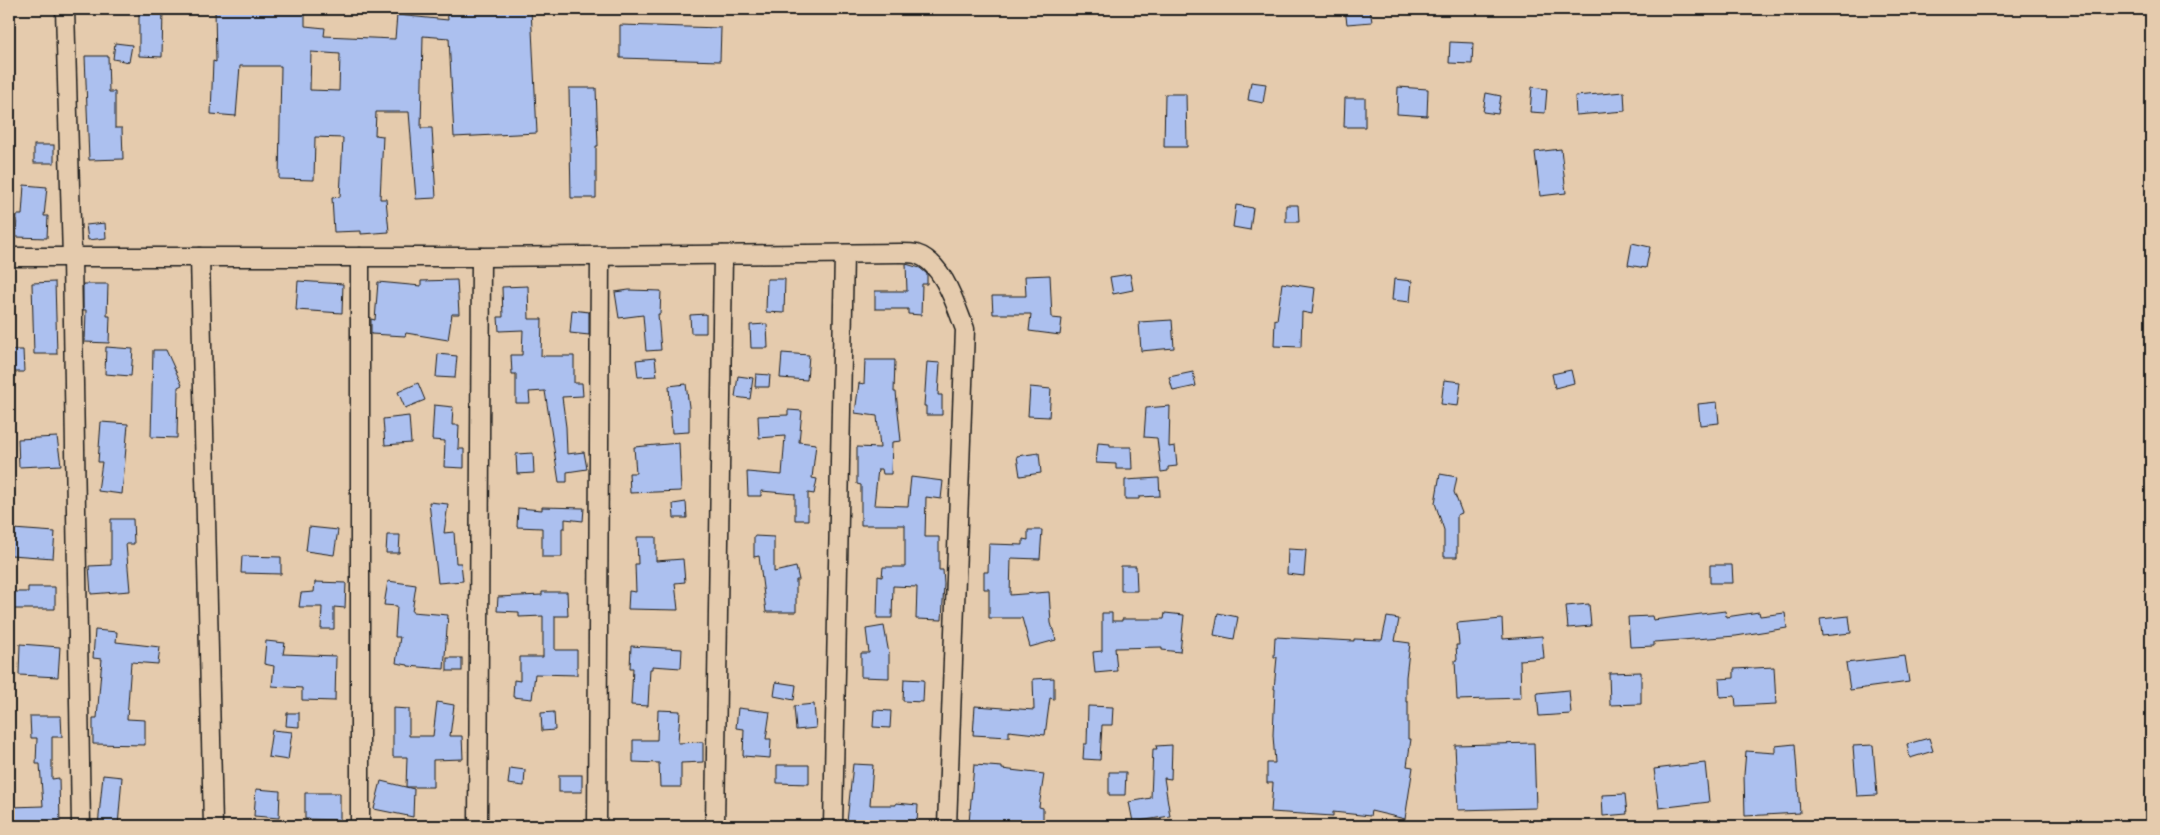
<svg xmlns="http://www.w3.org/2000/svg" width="2160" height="835" font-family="Sriracha,sans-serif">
  <rect width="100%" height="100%" fill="#e5cbad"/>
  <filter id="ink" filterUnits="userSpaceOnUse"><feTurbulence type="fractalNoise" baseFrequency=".02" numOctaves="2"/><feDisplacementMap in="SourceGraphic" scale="10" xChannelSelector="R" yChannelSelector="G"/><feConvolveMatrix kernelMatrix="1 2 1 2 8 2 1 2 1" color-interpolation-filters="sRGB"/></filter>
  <g filter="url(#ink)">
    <g fill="#acc0ef" stroke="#1c1c1c" fill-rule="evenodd">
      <path d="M139,9H163L162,57L139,56Z"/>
      <path d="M215,9H305V26L325,28L324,36L395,39L397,15L448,20L447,9H531L537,133L454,137L449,38L423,36L421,128H432L436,198L416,199L409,112H376L375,135L383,136L380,199H386L389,232L361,234V231L334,232L332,198L340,197L343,138L315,137L314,180L279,179L281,66H240L236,116L211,114L213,61L216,62ZM311,52L340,54L339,91L310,90Z"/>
      <path d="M1345,9H1370L1372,22L1347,24Z"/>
      <path d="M620,25L721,28L720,61L620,58Z"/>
      <path d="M1450,42L1473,43L1472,64L1449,63Z"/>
      <path d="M115,43L132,45L129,62L113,59Z"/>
      <path d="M85,56H108L109,92H115V128H122L123,159L89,160Z"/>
      <path d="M1251,82L1266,84L1263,103L1248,100Z"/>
      <path d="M1398,87L1428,89L1427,116L1397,114Z"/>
      <path d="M1532,87L1547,89L1545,113L1530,112Z"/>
      <path d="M569,88H596L598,146H596V198H571Z"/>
      <path d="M1624,92L1625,111L1576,115L1575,96Z"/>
      <path d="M1486,93L1501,96L1498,114L1483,112Z"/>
      <path d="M1165,94H1186L1187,147H1164Z"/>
      <path d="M1345,98H1365V127H1344Z"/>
      <rect x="34" y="145" width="20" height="18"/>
      <path d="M1561,149L1566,193L1540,196L1535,152Z"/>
      <path d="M24,185L47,187L44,216H48L47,238L16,237L17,215H22Z"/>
      <path d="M1236,205L1253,208L1250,230L1233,227Z"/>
      <path d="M1286,205H1298L1299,222H1286Z"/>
      <path d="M105,223L106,238L88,240L86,225Z"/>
      <path d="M1632,243L1650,247L1646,268L1628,265Z"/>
      <path d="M906,264L920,268L927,274V284H922L921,315L908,314V309H875V291H907Z"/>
      <path d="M1130,274L1133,290L1113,294L1110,277Z"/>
      <path d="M1050,275L1052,318L1062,319L1060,335L1029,331L1031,314H993L992,296H1026L1025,276Z"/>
      <path d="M767,279H785L784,313L766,312Z"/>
      <path d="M1394,279L1412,281L1410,302L1392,300Z"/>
      <path d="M457,280L459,314H452L448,340L406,333L405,336L371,334V319L375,320L378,282L421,286V281Z"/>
      <path d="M298,281L343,284L342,313L296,310Z"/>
      <path d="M55,282L57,354H34L32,283Z"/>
      <path d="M1282,283L1315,288L1312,314L1302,312L1301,347L1274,346L1275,319L1277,320Z"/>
      <path d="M83,284H108L107,316H110L109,343L85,342L86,310H83Z"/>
      <path d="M528,286L529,319H542L541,356H574V383H582L583,396L562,397L566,427L567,454L584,452L587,469L567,472V482H559L545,391L529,392L530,403H516V374H512L511,355H522L523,330L499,331L498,317H503L502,287Z"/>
      <path d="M629,290L661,291L660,314H658L661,350L646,351L643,315L619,318L615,292Z"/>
      <path d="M572,310L589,312V335L570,333Z"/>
      <path d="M706,314V333H691L690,315Z"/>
      <path d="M1172,320L1174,348L1141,351L1139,322Z"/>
      <path d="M767,324L768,348H751L750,325Z"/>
      <path d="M106,347L133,349L131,376L105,374Z"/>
      <path d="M9,350H23L24,372H9Z"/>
      <path d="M153,350H166L182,385L178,387L177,438L151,437Z"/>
      <path d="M782,353L809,355L807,380L780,378Z"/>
      <path d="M438,354L457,356L455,378L436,377Z"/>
      <path d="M655,358L657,376L638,377L636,360Z"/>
      <path d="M865,360H895L894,392H896L901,441L892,442L891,474H883L882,469H878L874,505L908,506L911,477L943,481L941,499L926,497L925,537H939V570H943L944,584L942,620L916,619L917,587L893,586L892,618H877L878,576L882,577L883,567H905V525H861V485L857,484V447L880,448L877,416L855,413L859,383L864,384Z"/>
      <path d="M927,362L940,363L938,395H942V415H926V406H924Z"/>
      <path d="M1571,370L1574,383L1555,388L1552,374Z"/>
      <path d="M1193,372L1196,386L1173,391L1169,377Z"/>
      <path d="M756,374L770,375L769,387H755Z"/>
      <path d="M738,376L753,378L750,399L735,397Z"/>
      <path d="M1444,380L1461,382L1458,406L1441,404Z"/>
      <path d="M418,383L425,400L405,408L398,392Z"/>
      <path d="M686,384L689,407V432L672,433L669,386Z"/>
      <path d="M1030,387L1051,389L1049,417L1028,416Z"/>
      <path d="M1717,402L1719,423L1700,425L1698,404Z"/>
      <path d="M434,405L453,407L452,425H459L458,449H464V468L444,467L445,441L432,440Z"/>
      <path d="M1170,406L1169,447L1175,446L1177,466L1168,467V471L1161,472L1157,438L1144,437L1146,408Z"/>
      <path d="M788,410L802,411L799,442L816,444L812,478L817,479L814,494L808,493V520H795V494L761,491V496H748L747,472L782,475L785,436L759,438L758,416L788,415Z"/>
      <path d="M409,416L411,443L385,445L383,419Z"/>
      <path d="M101,422L128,424L122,494L98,491L102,462H98Z"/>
      <path d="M57,437L61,465L19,467L18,439Z"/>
      <path d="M679,443L681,491L630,493L629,473H636L634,447Z"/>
      <path d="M1098,443L1110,444V447H1131L1132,469H1116V464L1096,463Z"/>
      <path d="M533,453L534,473L517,474L516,454Z"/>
      <path d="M1039,453L1041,473L1020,476L1017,456Z"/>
      <path d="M1440,474L1457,477L1454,492L1462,513L1457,515V557H1444V530L1435,503Z"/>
      <path d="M1159,478L1160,496L1139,497V499H1125V480Z"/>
      <path d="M429,502L448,504L444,533L454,532L456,563H461L463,581L438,583Z"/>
      <path d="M686,502L687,518H674L673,504Z"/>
      <path d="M542,507L584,508L583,521L565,519V528H562V557H542V528L517,527L518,508L542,510Z"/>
      <path d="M111,519H133L134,544H126L130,591L91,594L89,566L111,565Z"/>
      <path d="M309,527L338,530L334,555L306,551Z"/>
      <path d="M13,529L55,532L53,558L11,555Z"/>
      <path d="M1028,530H1042L1040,559L1011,558L1010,595L1049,592L1051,623L1056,640L1030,647L1022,618H989V589H984V572H988L989,544L1023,545V539L1028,540Z"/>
      <path d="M387,535H400L399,553H386Z"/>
      <path d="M754,536L774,537V572L796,567L799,580H796V612H766L759,556L754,557Z"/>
      <path d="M637,537H656V561L683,559L685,582L675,583L678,610L628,609L629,591L636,592L635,564H638Z"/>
      <path d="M1288,549L1306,550L1304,576L1287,574Z"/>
      <path d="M242,556L281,557V574L241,573Z"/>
      <path d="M1710,565H1732L1733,583H1710Z"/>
      <path d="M1121,566H1136L1137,591H1121Z"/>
      <path d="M388,581L416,585L412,612L448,615L444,669L408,666V665L396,663L400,637H395L397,606L384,605Z"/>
      <path d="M315,582L346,583L345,608L334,607V629H321L322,607H299L301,593L314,592Z"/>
      <path d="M28,587H55V609H9V592H28Z"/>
      <path d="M542,592H567L568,616H555V650H577V675L535,674L532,699L513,697L514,680L520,681V657H543V616L519,617V612L497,611L498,597L542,595Z"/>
      <path d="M1589,604L1591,626L1568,628L1566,606Z"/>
      <path d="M1725,611L1726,617L1759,612L1760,616L1785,613L1787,628L1736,636L1654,642V646L1630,647L1628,617L1652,616L1653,620Z"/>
      <path d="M1102,613H1112V621H1122V619H1164L1165,613L1184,615L1180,652L1162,650V647L1115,648L1117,671L1095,673L1093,652L1102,651Z"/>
      <path d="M1218,613L1238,617L1234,639L1214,635Z"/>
      <path d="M1849,616L1851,633L1822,636L1820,619Z"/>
      <path d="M1387,617L1399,619L1395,641L1410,643L1406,677V702H1408V739H1411L1407,766L1413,767L1405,819L1371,811L1370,816L1333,812V816L1271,812L1273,783H1267V763H1275L1273,735L1275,689H1274L1277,657H1274L1275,637L1354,641V639L1382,640Z"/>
      <path d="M1502,619L1503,639L1542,636L1544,658L1520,660L1521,698L1457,700L1455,660H1457L1456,645H1459L1457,623Z"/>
      <path d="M884,626L889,654V678L861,677V653H869L866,629Z"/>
      <path d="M95,630L117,632L116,642L160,647L158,664L131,662L127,719L145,720V745L93,744V718H97L102,659L93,658Z"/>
      <path d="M266,641L285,643L283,654L336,656L335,701L302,700V688L272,686L274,666L264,664Z"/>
      <path d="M20,644L60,647L58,677L19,675Z"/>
      <path d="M631,646L682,649L681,668L652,666V669H650L648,706L631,705L633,668H630Z"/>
      <path d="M1905,656L1909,682L1850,690L1846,663Z"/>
      <rect x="447" y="658" width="15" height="13"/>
      <path d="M1774,667L1776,704L1736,706L1735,696L1720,697L1719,679L1734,678V669Z"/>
      <path d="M1641,672V704L1610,705L1609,673Z"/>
      <path d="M1054,678V699L1050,698L1045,735L1009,731V737L973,735L975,706L1034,710L1033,679Z"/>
      <path d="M904,679L924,680L923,702L903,701Z"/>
      <path d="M776,682L796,685L794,700L774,696Z"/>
      <path d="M1569,690L1571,714L1539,716L1537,693Z"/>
      <path d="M437,702L454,705L450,736H462L463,759L433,760V787H406L407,757H393V708L409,709V736H433Z"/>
      <path d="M814,704L816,728L796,730L794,706Z"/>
      <path d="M1088,706L1113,707L1112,725H1102L1100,760L1083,759L1084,744H1087Z"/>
      <path d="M738,708L770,712L766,739H771L770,758L743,756L744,729L736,728Z"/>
      <path d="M658,710L680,711L678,743L703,742V762L681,763V787H660L659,763L633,762V740H657Z"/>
      <path d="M874,710L891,711L890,728L873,727Z"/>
      <path d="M554,712L555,730L542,731L541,713Z"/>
      <path d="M287,713H299V727L286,726Z"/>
      <path d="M30,716H61L62,737H52V779L59,778L60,826H12L11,807L43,806L40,764H36L37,738H31Z"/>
      <path d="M272,730L292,732L288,760L268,757Z"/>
      <path d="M1929,738L1933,751L1910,758L1907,744Z"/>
      <path d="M1534,743L1536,808L1458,810L1455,745Z"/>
      <path d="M1795,744L1800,813L1745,816L1744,775L1746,751L1775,753V746Z"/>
      <path d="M1172,745L1171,779L1164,778L1170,816L1133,822L1129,802L1151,798L1153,749H1157L1156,746Z"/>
      <path d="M1873,745L1877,795L1857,796L1853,746Z"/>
      <path d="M1705,763L1709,802L1659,808L1654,769Z"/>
      <path d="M853,764L873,765L870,805H896V803L918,805L917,823L885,821V823L847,822Z"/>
      <path d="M777,765H809V784L777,783Z"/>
      <path d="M974,765L1002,767V769L1044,774L1039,807L1043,808V826L969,823Z"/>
      <path d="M510,768L525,770L524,786L508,784Z"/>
      <path d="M1109,772H1126L1125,795H1109Z"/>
      <path d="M103,775L122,777L118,826H98Z"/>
      <rect x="559" y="775" width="23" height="17"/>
      <path d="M381,781L414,789L413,817L374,809Z"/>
      <path d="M256,789L280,791L279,818L254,816Z"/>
      <path d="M305,793H340V820L305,819Z"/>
      <path d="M1625,794L1627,814L1603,816L1602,795Z"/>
    </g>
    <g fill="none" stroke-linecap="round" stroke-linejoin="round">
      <g stroke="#1c1c1c" stroke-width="21">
        <g id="street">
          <path d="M65,9L72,258L81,826"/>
          <path d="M9,257H481L901,253C905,253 912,253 916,254C943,262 956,306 965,329L947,826"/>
          <path d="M200,257L213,826"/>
          <path d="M360,826V257"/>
          <path d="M478,826L481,257"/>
          <path d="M597,826L600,256"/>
          <path d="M715,826L723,255"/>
          <path d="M833,826L844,254"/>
        </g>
      </g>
      <use href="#street" stroke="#e5cbad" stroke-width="18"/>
    </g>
  </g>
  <rect width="2160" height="835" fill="none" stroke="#e5cbad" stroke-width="30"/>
  <rect x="15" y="15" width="2130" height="805" fill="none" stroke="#1c1c1c" stroke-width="2" filter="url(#ink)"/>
</svg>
